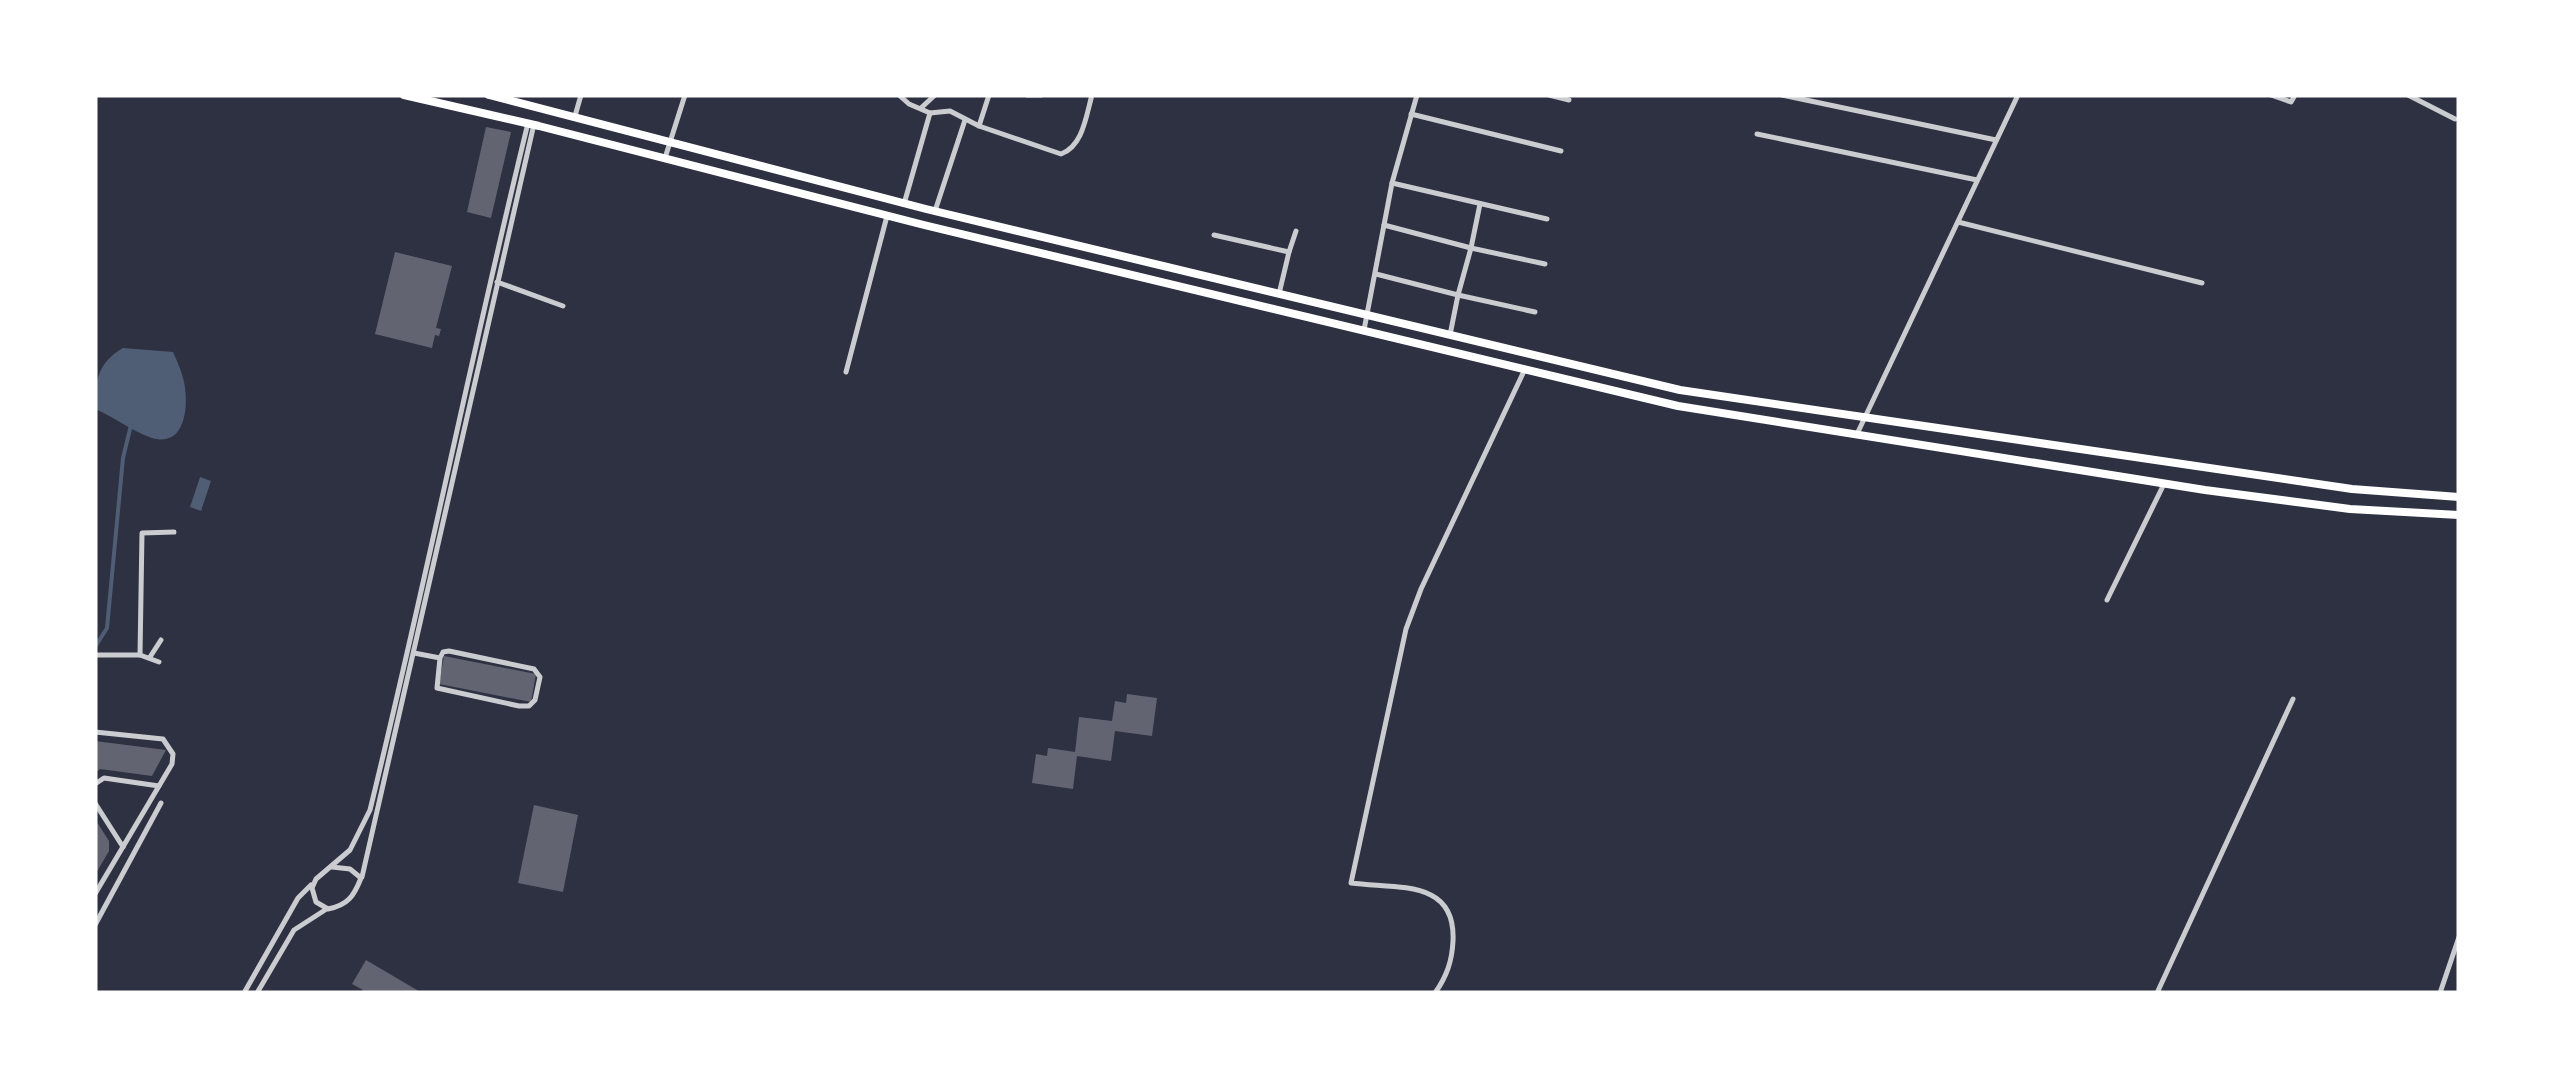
<svg xmlns="http://www.w3.org/2000/svg" width="2554" height="1088" font-family="'Alegreya Sans',sans-serif">
  <rect width="100%" height="100%" fill="#2d3142"/>
  <g fill="#4f5d75">
    <path d="M123,348L173,352C177,361 182,372 184,382C189,405 186,448 152,438C133,432 114,417 95,409C95,382 97,363 123,348Z"/>
    <path d="M200,477L211,481L201,511L190,507Z"/>
  </g>
  <g fill="none" stroke-linecap="round" stroke-linejoin="round">
    <path stroke="#4f5d75" stroke-width="4" d="M95,647L107,628L123,458L131,425"/>
  </g>
  <g fill="#626471">
    <path d="M486,127L511,132L491,218L467,212Z"/>
    <path d="M395,252L452,266L436,328L441,329L439,336L435,335L432,348L375,334Z"/>
    <path d="M444,656L536,674L531,702L439,684Z"/>
    <path d="M1127,694L1157,698L1152,736L1115,731L1111,761L1077,756L1073,789L1032,783L1036,754L1047,756L1048,748L1075,752L1079,717L1112,721L1115,701L1126,703Z"/>
    <path d="M95,741L166,750L152,776L100,769L95,773Z"/>
    <path d="M534,805L578,815L563,892L518,883Z"/>
    <path d="M95,819L109,841V851L95,875Z"/>
    <path d="M366,960L422,993H361L363,990L352,984Z"/>
  </g>
  <g fill="none" stroke-linecap="round" stroke-linejoin="round">
    <g stroke="#caccd0" stroke-width="5">
      <path d="M899,95L909,104L930,113L950,111L979,126L1061,154C1083,146 1086,116 1092,95"/>
      <path d="M1027,95H1041"/>
      <path d="M1549,95L1569,100"/>
      <path d="M1782,95L1996,140"/>
      <path d="M2271,95L2291,102L2295,95"/>
      <path d="M2408,95L2455,119"/>
      <path d="M921,108L935,95"/>
      <path d="M1411,114L1561,151"/>
      <path d="M575,116L581,95"/>
      <path d="M979,126L989,95"/>
      <path d="M1757,134L1977,180"/>
      <path d="M1392,183L1547,219"/>
      <path d="M904,204L930,113"/>
      <path d="M1480,204L1471,248L1545,264"/>
      <path d="M935,211L965,120"/>
      <path d="M1958,222L2202,283"/>
      <path d="M1214,235L1289,252L1279,294"/>
      <path d="M1289,252L1296,231"/>
      <path d="M1376,274L1458,295L1471,248L1384,225"/>
      <path d="M497,282L563,306"/>
      <path d="M1364,330L1392,183L1417,95"/>
      <path d="M1450,335L1458,295L1535,312"/>
      <path d="M846,372L887,216"/>
      <path d="M2107,600L2164,484"/>
      <path d="M414,653L440,658L443,652L449,651L534,669L540,677L535,700L529,706H519L437,688L440,658"/>
      <path d="M95,655H140L159,662"/>
      <path d="M140,655L142,533L174,532"/>
      <path d="M150,657L161,640"/>
      <path d="M95,732L163,739L173,754L172,764L95,894"/>
      <path d="M95,784L104,778L159,786"/>
      <path d="M95,803L123,847"/>
      <path d="M95,925L161,803"/>
      <path d="M1435,993C1447,976 1452,961 1453,941C1456,879 1398,889 1351,883L1406,629L1421,589L1525,369"/>
      <path d="M2157,993L2293,699"/>
      <path d="M2440,993L2459,937"/>
    </g>
    <g stroke="#caccd0" stroke-width="5">
      <path d="M665,158L685,95"/>
      <path d="M1857,434L2018,95"/>
      <path d="M332,867L350,869L361,878C354,896 348,905 328,909L316,902L312,888L316,879L350,850L370,810C426,582 472,351 528,123"/>
      <path d="M362,877L534,124"/>
      <path d="M244,993L298,898L311,885"/>
      <path d="M257,993L294,930L325,910"/>
    </g>
    <g stroke="#fff" stroke-width="8">
      <path d="M404,95L539,126L924,225L1678,406L2205,490L2350,509L2459,515"/>
      <path d="M489,95L926,209L1680,390L2352,489L2459,497"/>
    </g>
  </g>
  <rect width="2554" height="1088" fill="none" stroke="#ffffff" stroke-width="195"/>
</svg>
